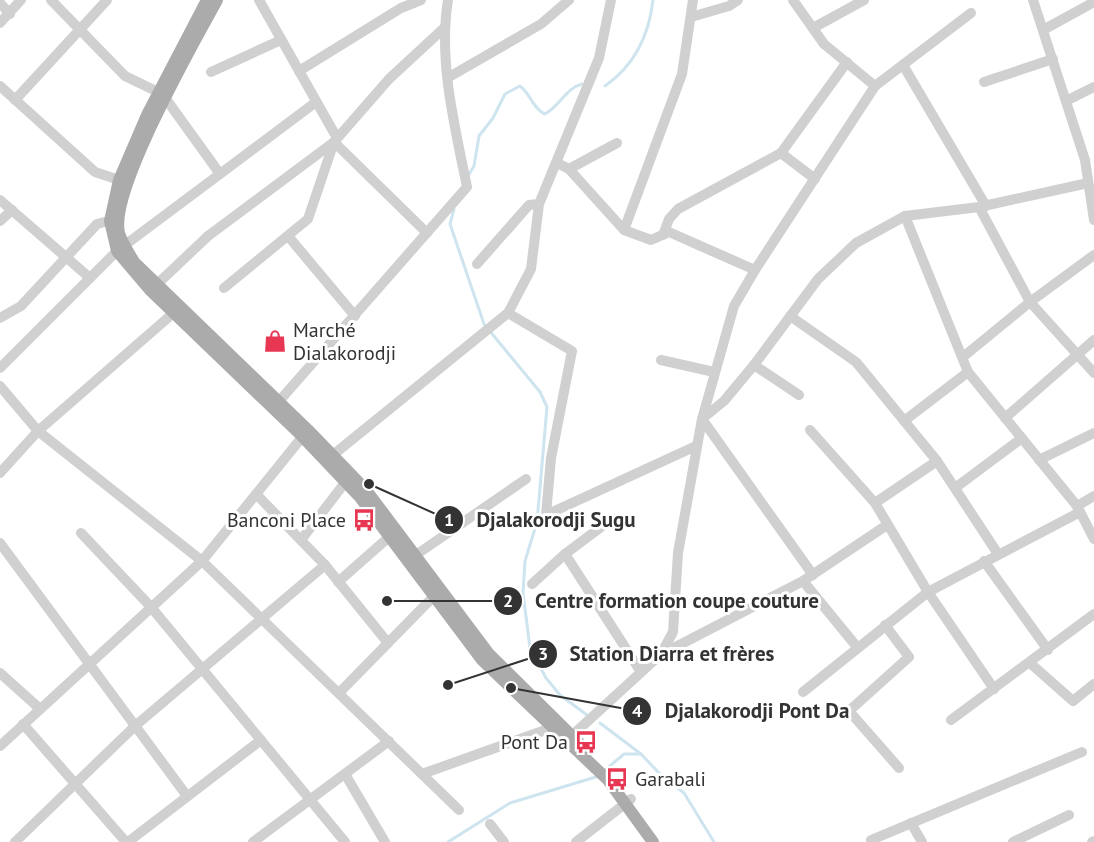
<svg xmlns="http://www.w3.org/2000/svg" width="1094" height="842" font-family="'PT Sans',sans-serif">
  <rect width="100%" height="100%" fill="#fff"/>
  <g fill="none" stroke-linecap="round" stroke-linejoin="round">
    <g stroke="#cee4ee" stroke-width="3">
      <path d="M605,86C635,65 649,36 653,0"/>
      <path d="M468,176L474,166L479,136L493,118L505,94L520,86C530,93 533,109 545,114C560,106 566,88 582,84"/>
      <path d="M454,209L450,224L484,324L540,392L547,407L537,522L525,561L523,593L530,648L546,678L560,695L587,715"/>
      <path d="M600,723L641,754L659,773L684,793L714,842"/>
      <path d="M604,771L624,754H641"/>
      <path d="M448,842L510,803L599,776"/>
    </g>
    <g stroke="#d0d0d0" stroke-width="10">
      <path d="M51,0L125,76L158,92"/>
      <path d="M259,0L337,138"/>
      <path d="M793,0L824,44L875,86"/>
      <path d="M1033,0L1085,160L1094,220"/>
      <path d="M0,3L10,14"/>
      <path d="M691,17L729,6L738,0"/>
      <path d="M0,23L21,0"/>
      <path d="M813,28L864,0"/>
      <path d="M1043,30L1094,2"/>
      <path d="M903,65L986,206"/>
      <path d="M299,71L401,8L421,0"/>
      <path d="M211,72L281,40"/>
      <path d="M449,77L541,24L569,0"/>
      <path d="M984,82L1053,59"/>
      <path d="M0,86L95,172L119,180"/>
      <path d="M161,92L220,174"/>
      <path d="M15,100L107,0"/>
      <path d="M1066,101L1094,87"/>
      <path d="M334,142L427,233"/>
      <path d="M781,153L815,179"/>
      <path d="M557,163L569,169L624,230L651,240L669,232L755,270"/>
      <path d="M569,169L617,143"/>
      <path d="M0,200L90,278"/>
      <path d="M979,207L1030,302L1094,373"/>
      <path d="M905,216L968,372L1077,506L1094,539"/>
      <path d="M0,221L12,210"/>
      <path d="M624,230L682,74L693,0"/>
      <path d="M663,235L669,219L678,209L781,153L847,62"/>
      <path d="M288,236L355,316"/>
      <path d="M477,264L529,205L539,204"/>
      <path d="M224,288L308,219L334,142"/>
      <path d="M151,290L208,236L334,142L389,79L443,29"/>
      <path d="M508,313L572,351L551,458L546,515"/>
      <path d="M790,316L856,362L937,461L998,554"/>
      <path d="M0,318L21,306L97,224L116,219"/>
      <path d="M963,357L1030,302L1094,255"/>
      <path d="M661,360L714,372"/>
      <path d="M754,365L799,395"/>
      <path d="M0,368L117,251L316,102"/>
      <path d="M0,386L38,431L202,561L459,810"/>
      <path d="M274,407L467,187C455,127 438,61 448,0"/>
      <path d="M1005,418L1094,340"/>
      <path d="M904,421L968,372"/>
      <path d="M810,430L875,503L928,592L994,689"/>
      <path d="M328,459L508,313L531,269L539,204L599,58L611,0"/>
      <path d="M1039,460L1094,433"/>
      <path d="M0,473L38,431L178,309"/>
      <path d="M955,488L1022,438"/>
      <path d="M256,494L325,565L388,643"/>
      <path d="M875,503L937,461"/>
      <path d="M1077,506L1094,496"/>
      <path d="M546,515L696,446"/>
      <path d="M81,533L151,607L345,842"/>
      <path d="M301,540L350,476"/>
      <path d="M0,543L187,796"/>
      <path d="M565,554L641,672"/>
      <path d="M410,559L526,479"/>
      <path d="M984,561L1048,650"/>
      <path d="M813,575L702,419L734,306L755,270L875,86L971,13"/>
      <path d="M803,581L857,647"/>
      <path d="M338,582L389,537"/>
      <path d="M532,584L565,554L609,521"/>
      <path d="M885,625L909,657L849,711L899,768"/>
      <path d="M662,654L803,581L887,525"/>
      <path d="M1030,663L1073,701L1094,684"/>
      <path d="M0,673L39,708"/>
      <path d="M803,692L928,592L1080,512"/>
      <path d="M339,693L434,596"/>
      <path d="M951,720L1094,614"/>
      <path d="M23,724L126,842"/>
      <path d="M566,741L661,654L673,632L678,553L702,419L724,401L754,365L818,279L856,243L905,216L979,207L1088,183"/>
      <path d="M0,746L202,561L307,431"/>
      <path d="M345,774L385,842"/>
      <path d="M422,774L551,728L556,723"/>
      <path d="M911,823L922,842"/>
      <path d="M490,824L504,842"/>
      <path d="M871,840L1082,752"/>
      <path d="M15,842L135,726L325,565"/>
      <path d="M128,842L261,740"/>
      <path d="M253,842L389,741"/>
      <path d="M576,842L631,799"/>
      <path d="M1013,842L1069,815"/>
      <path d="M1092,842L1094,841"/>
    </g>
    <g stroke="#ababab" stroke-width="12">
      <path d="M207,0L147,115L119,180L110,221L117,251L151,291L302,436L359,496L482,660L608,780L653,842"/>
      <path d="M217,0C194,42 109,191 119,233C122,243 129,253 134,262L308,430L366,490L489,654L581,745"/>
    </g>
  </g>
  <defs>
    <g id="shop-bare" transform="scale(1.8)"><path d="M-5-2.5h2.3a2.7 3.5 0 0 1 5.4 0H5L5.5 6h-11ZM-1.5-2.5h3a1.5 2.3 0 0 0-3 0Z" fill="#e73752" stroke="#fff" stroke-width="2.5" paint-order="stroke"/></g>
    <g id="bus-bare" transform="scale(1.8)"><path d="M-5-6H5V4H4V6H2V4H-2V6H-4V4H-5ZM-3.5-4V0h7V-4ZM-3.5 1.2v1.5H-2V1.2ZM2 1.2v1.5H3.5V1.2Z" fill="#e73752" stroke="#fff" stroke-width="2.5" paint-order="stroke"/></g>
  </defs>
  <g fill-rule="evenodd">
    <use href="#shop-bare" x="275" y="341"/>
    <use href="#bus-bare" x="364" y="520"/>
    <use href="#bus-bare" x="586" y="742"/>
    <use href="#bus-bare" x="617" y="779"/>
  </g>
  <g text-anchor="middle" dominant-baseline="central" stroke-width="6" stroke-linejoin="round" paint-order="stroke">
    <g font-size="20" fill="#333" stroke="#fff" text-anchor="start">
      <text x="293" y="330">Marché<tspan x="293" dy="23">Dialakorodji</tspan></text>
      <text x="346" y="520" text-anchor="end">Banconi Place</text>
      <text x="568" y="742" text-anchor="end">Pont Da</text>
      <text x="635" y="779">Garabali</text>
    </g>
  </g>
  <path fill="none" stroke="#333" stroke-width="2" d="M369 484L449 520M387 601L508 601M448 685L543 654M511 688L637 711"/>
  <g fill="#333" stroke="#fff" stroke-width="2">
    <circle cx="369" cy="484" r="6"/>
    <circle cx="387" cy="601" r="6"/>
    <circle cx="448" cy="685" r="6"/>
    <circle cx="511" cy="688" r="6"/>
    <circle cx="449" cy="520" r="15"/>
    <circle cx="508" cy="601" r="15"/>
    <circle cx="543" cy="654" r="15"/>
    <circle cx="637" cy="711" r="15"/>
  </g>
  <g font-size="18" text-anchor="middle" font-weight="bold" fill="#fff">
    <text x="449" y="526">1</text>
    <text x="508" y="607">2</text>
    <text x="543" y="660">3</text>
    <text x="637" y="717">4</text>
  </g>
  <g font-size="21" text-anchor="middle" font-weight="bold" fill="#333" stroke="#fff" stroke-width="6" stroke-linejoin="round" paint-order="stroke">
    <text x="556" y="527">Djalakorodji Sugu</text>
    <text x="677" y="608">Centre formation coupe couture</text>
    <text x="672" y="661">Station Diarra et frères</text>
    <text x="757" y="718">Djalakorodji Pont Da</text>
  </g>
</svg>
